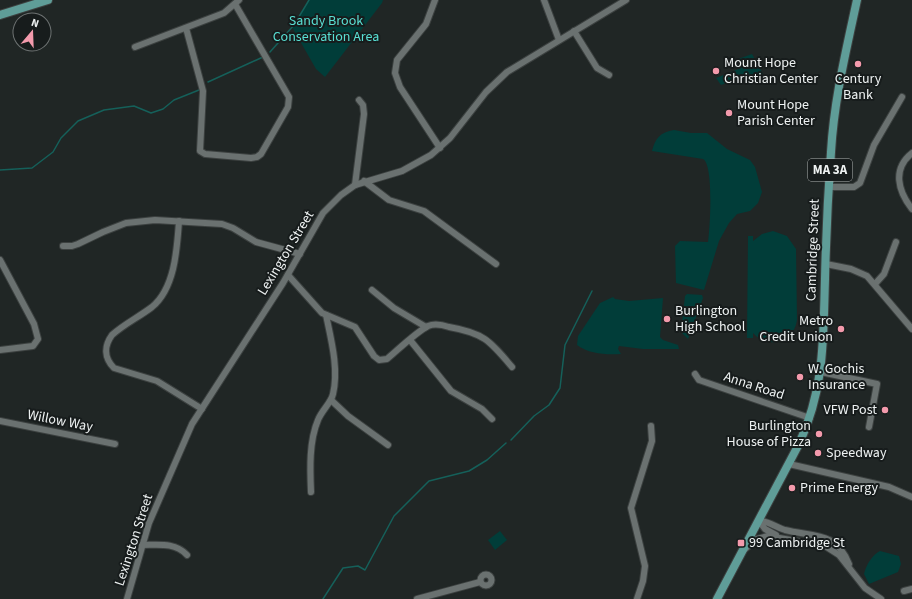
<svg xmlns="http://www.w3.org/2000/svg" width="912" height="599" font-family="'Source Sans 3',sans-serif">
  <rect width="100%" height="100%" fill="#202625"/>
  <g fill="#013d39">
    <path d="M309,0H383L382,3L325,77L316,69L292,27Z"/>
    <path d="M752,54L763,74L744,80L742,77L721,85L716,78L741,68L738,59Z"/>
    <path d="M674,130L691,133H707L727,149L750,160L755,167L762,192L758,203L750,211L737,214L729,223L719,241L704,290L676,283L675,246L680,241L708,242C710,229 714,165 703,159L652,151C655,139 660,132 674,130Z"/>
    <path d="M773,231L787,236L796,249L797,319C795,343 768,350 753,333V338H747L748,236H753V241L762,234Z"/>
    <path d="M687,294L702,295L703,298L688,339L681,332L685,296Z"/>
    <path d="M613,297L615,299L629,301L663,298L660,337L663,340L678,345L679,349H643L619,346L618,349L621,354C606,355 589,354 577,345L578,336L600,303Z"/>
    <path d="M500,531L507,540L495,550L488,540Z"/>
    <path d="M880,551L899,556L901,564L898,572L869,584L864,574C866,565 872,555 880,551Z"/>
  </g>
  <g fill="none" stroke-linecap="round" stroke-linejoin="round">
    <g stroke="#15605a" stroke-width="1.5">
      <path d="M270,52L294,25L309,0"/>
      <path d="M208,82L263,57"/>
      <path d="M0,170L32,168L53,152L61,138L78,121L104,110L134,106L151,113L163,109L174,100L199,90"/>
      <path d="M511,440L534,416L549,405L560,388L565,345L592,291"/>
      <path d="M323,599L343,568L358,566L365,570L394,516L429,481L469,471L487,460L506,443"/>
    </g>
    <g stroke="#3c4140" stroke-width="8">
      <g id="minor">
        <path d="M435,0L426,24L397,60L395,73L400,87L440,148"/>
        <path d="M544,0L559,40"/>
        <path d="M186,28L203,91L200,151L205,154L251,158L257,157L261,154L288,107L289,97L235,4"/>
        <path d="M574,31L597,68L609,75"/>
        <path d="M135,47L224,13L239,0"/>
        <path d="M912,153C892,169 898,191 912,209"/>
        <path d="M364,181L389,200L424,211L496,264"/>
        <path d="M355,185L364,114L363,105L359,100"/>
        <path d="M829,187H854L860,183L874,145L902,97"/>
        <path d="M179,221C177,249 175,288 152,307C139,317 124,324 112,335C104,346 104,358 114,368L157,381L202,409"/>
        <path d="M63,246H72L78,244L103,232L126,223L155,220L222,224L233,228L256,242L300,254"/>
        <path d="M0,260L34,324L38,339L33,346L0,350"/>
        <path d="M826,264L851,269L867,276L912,329"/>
        <path d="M288,275L322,313L355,327L374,356L379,360L387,359C399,349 415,333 428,326C435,323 443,325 449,327C484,333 490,341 512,367"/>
        <path d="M875,284L884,274L896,242"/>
        <path d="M372,290L394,308L426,327"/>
        <path d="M410,340L451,391L482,409L492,419"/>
        <path d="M821,372L877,384L869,427"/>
        <path d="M695,374L699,380L810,418"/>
        <path d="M331,400L348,416L388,445"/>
        <path d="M0,421L115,444"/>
        <path d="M789,464L889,487L912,497"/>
        <path d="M311,492C310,469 309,441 318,420C322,410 331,403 333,394C339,369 331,339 326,315"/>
        <path d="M759,521C769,521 775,527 785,530C813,537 836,531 849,564"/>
        <path d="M759,521L765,529L776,535"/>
        <path d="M142,545C158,545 175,542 187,555"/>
        <path d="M745,549L757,539L768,536L825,546L839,555L865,588L881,599"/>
        <circle cx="486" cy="580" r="5.5"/>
        <path d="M904,591L912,589"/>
        <path d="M127,599L149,523L192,424L283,283L323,213L341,195L355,185L402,171L431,155L450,138L486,92L507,72L626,0"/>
        <path d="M417,599L480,582"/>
        <path d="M637,599L643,581L645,566L631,508L652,441L651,426"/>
      </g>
    </g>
    <g stroke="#3c4140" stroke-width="10">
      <g id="major">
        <path d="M0,15L48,0"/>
        <path d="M717,599L799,444C825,387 823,340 825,279C826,236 828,194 831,152C834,100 846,51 857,0"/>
      </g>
    </g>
    <use href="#minor" stroke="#6a7170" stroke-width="6"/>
    <use href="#major" stroke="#5f9d98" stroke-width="8"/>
  </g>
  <g fill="#f39aac" stroke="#171c1c" stroke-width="1.5">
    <circle cx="858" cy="64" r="4"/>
    <circle cx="716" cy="71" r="4"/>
    <circle cx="729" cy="113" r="4"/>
    <circle cx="667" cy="319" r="4"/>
    <circle cx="841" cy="329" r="4"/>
    <circle cx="800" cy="377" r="4"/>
    <circle cx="885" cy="410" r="4"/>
    <circle cx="819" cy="434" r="4"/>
    <circle cx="818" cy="453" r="4"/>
    <circle cx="792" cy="488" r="4"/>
    <rect x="737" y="539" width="8" height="8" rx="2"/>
  </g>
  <g text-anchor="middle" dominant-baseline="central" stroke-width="4" stroke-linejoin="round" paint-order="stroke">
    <rect fill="#171c1c" stroke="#aeb2b2" stroke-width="1" x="808" y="159" width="44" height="22" rx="3"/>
    <g font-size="13" font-weight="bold" fill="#eef2f2">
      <text x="830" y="170">MA 3A</text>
    </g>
    <g font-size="14" fill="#59dfd3" stroke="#171c1c">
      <text x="326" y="21">Sandy Brook<tspan x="326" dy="16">Conservation Area</tspan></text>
    </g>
    <g font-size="14" fill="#eef2f2" stroke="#171c1c" text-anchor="start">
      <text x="724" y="63">Mount Hope<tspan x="724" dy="16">Christian Center</tspan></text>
      <text x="858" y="79" text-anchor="middle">Century<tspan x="858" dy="16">Bank</tspan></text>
      <text x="737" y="105">Mount Hope<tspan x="737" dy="16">Parish Center</tspan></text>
      <text x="675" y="311">Burlington<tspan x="675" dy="16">High School</tspan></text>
      <text x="833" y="321" text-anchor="end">Metro<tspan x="833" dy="16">Credit Union</tspan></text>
      <text x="808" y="369">W. Gochis<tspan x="808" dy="16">Insurance</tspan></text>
      <text x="877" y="410" text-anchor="end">VFW Post</text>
      <text x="811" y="426" text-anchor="end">Burlington<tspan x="811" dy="16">House of Pizza</tspan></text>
      <text x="826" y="453">Speedway</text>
      <text x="800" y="488">Prime Energy</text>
      <text x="749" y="543">99 Cambridge St</text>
    </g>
    <g font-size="14" fill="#eef2f2" stroke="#171c1c">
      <text transform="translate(813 250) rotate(-88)">Cambridge Street</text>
      <text transform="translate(286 253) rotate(-59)">Lexington Street</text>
      <text transform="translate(754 386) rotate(18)">Anna Road</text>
      <text transform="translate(60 421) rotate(11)">Willow Way</text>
      <text transform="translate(134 540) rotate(-72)">Lexington Street</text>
    </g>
  </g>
  <g transform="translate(32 32) rotate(19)"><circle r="19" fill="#171c1c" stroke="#6d7272"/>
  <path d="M0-3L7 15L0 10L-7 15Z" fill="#f39aac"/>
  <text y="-6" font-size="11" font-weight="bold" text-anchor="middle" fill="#eef2f2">N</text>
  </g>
</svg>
